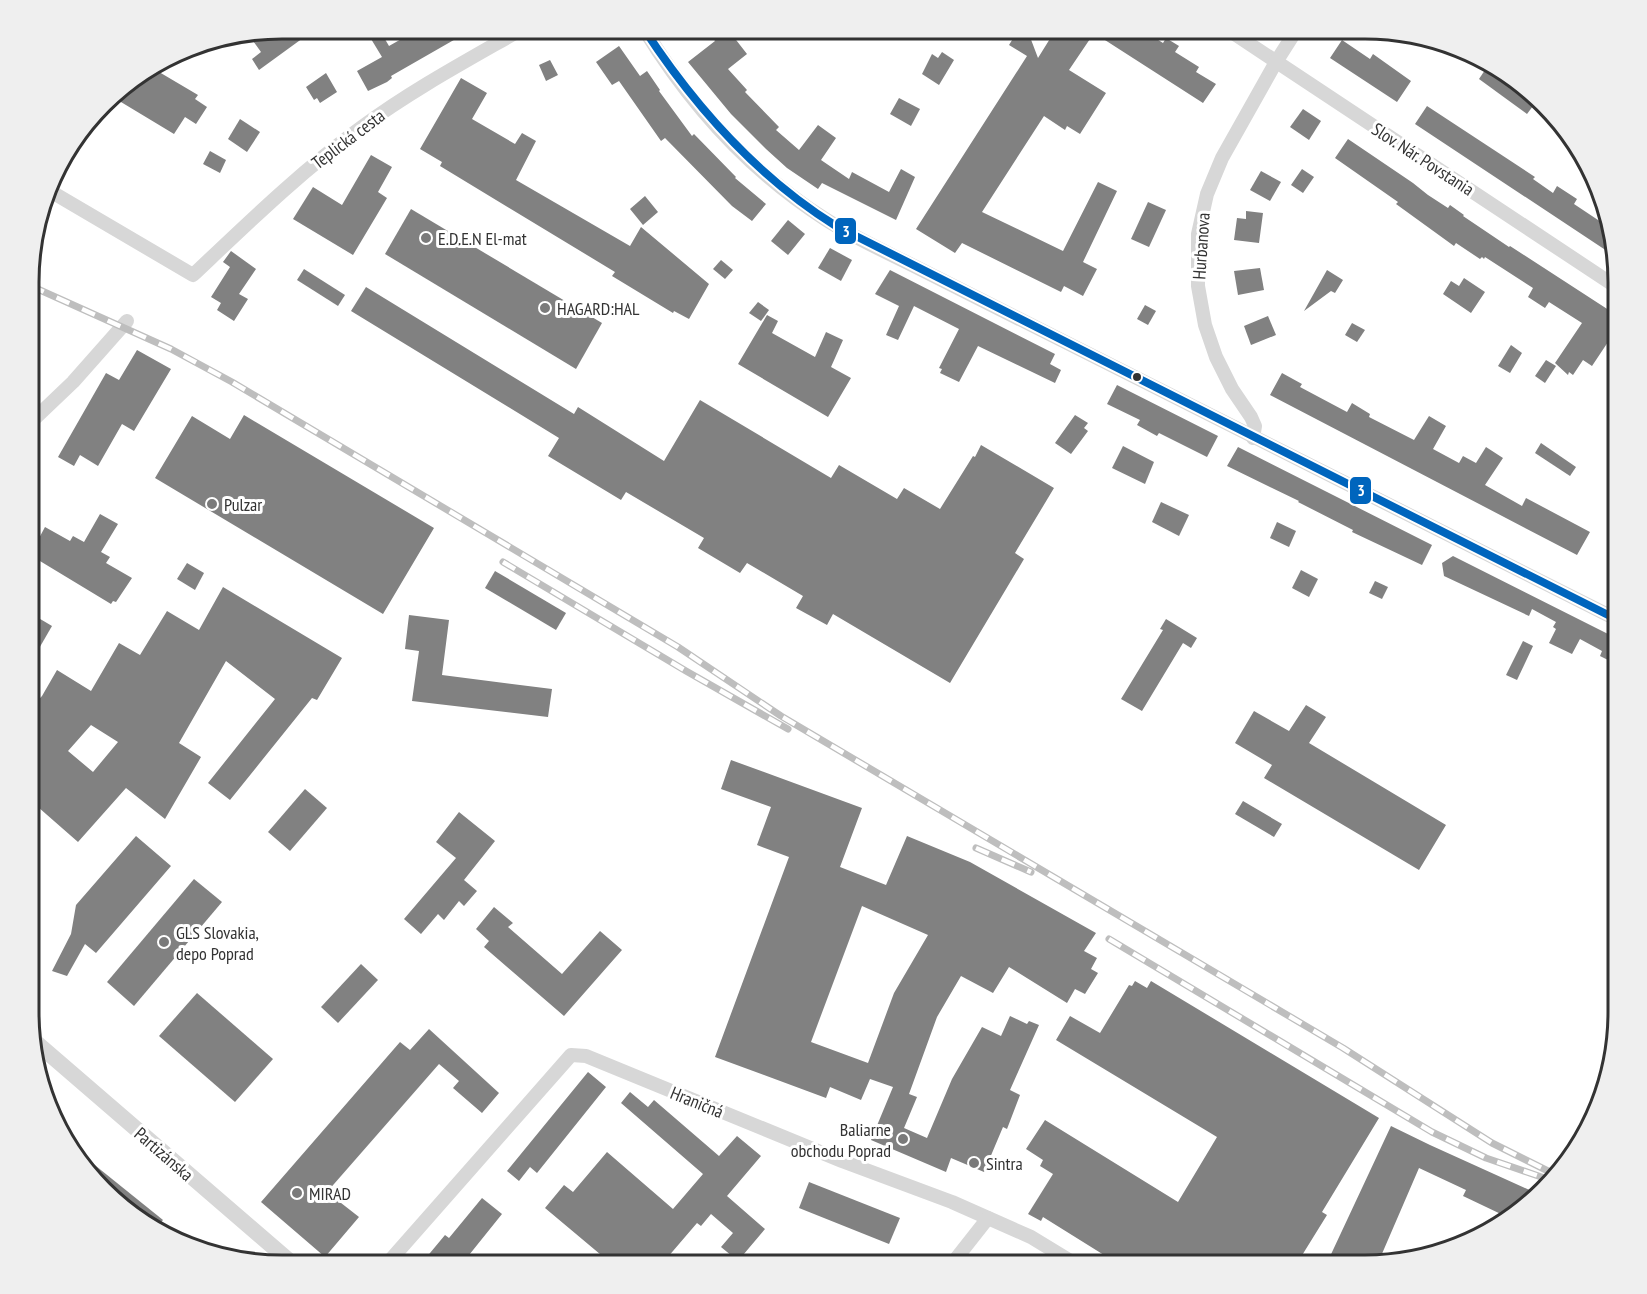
<svg xmlns="http://www.w3.org/2000/svg" width="1647" height="1294" font-family="'PT Sans Narrow',sans-serif">
  <rect width="100%" height="100%" fill="#fff"/>
  <g fill="#818181" fill-rule="evenodd">
    <path d="M282,28H296L303,38L259,70L252,59L261,52L248,34Z"/>
    <path d="M365,29H379L389,46L419,29H473L391,76L392,78L387,82L368,91L357,71L382,57Z"/>
    <path d="M707,29H745L733,36L747,54L728,69L747,90L745,92L779,127L776,130L799,150L818,125L836,138L821,160L849,179L852,172L889,192L901,169L915,177L896,220L822,183L818,189L787,168L766,149L731,114L688,62L715,41Z"/>
    <path d="M1019,29H1027L1038,58L1056,29H1141L1163,43L1166,38L1179,46L1175,52L1199,67L1196,72L1216,84L1203,103L1094,33L1069,70L1106,93L1080,134L1067,126L1065,130L1044,116L982,212L1063,251L1098,182L1117,191L1083,262L1097,269L1083,296L1064,286L1061,292L962,243L955,253L916,229L1027,56L1009,45Z"/>
    <path d="M1342,40L1370,59L1373,54L1411,81L1397,102L1330,58Z"/>
    <path d="M619,46L640,76L647,71L660,90L659,91L692,136L694,134L736,177L735,178L766,204L752,221L732,206L665,138L661,141L619,81L612,85L596,62Z"/>
    <path d="M942,52L954,60L939,85L922,74L932,54L938,58Z"/>
    <path d="M550,60L558,75L546,81L539,65Z"/>
    <path d="M1487,67L1536,102L1527,114L1479,79Z"/>
    <path d="M154,69L198,95L195,99L207,107L196,124L185,117L174,134L111,96L115,91Z"/>
    <path d="M326,73L337,92L320,103L317,98L314,100L306,87Z"/>
    <path d="M461,78L487,93L472,119L515,144L522,133L536,141L516,180L630,246L641,227L709,284L689,319L674,311L673,313L612,276L615,272L440,166L442,162L420,149Z"/>
    <path d="M899,98L920,109L911,126L890,114Z"/>
    <path d="M1427,106L1535,177L1533,179L1553,193L1557,186L1577,199L1574,204L1607,226L1613,255L1415,124Z"/>
    <path d="M1303,109L1321,121L1309,140L1290,127Z"/>
    <path d="M240,119L260,132L247,152L228,139Z"/>
    <path d="M1348,139L1413,183L1428,195L1448,208L1450,205L1464,215L1463,216L1509,247L1510,246L1618,316V348L1608,342L1592,366L1583,360L1573,375L1569,372L1568,375L1555,363L1582,323L1549,302L1545,308L1528,297L1533,288L1485,257L1484,259L1482,257L1480,259L1456,243L1454,246L1396,204L1398,202L1335,158Z"/>
    <path d="M210,151L226,160L220,173L203,164Z"/>
    <path d="M371,155L392,167L378,192L387,198L353,255L293,219L313,187L342,205Z"/>
    <path d="M1302,169L1314,177L1303,193L1291,185Z"/>
    <path d="M1261,171L1281,182L1270,201L1250,190Z"/>
    <path d="M645,196L658,212L643,225L630,209Z"/>
    <path d="M1148,202L1166,210L1149,247L1131,239Z"/>
    <path d="M411,209L602,323L576,369L385,254Z"/>
    <path d="M1246,211L1263,213L1259,243L1234,240L1237,218L1246,219Z"/>
    <path d="M788,220L805,234L788,255L771,241Z"/>
    <path d="M830,248L852,260L841,281L818,268Z"/>
    <path d="M231,251L256,269L239,294L248,299L234,321L217,310L221,303L211,297L230,267L223,262Z"/>
    <path d="M721,260L733,270L725,279L713,269Z"/>
    <path d="M1260,268L1264,290L1238,295L1234,271Z"/>
    <path d="M304,269L345,295L338,306L297,280Z"/>
    <path d="M890,270L1055,354L1050,364L1061,370L1055,383L978,346L959,382L940,373L942,369L939,368L959,329L914,306L898,340L886,335L899,306L875,294Z"/>
    <path d="M1327,270L1343,280L1335,293L1331,291L1304,311Z"/>
    <path d="M1464,278L1485,292L1471,313L1443,294L1451,281L1459,286Z"/>
    <path d="M366,287L574,414L578,407L664,461L700,400L831,478L839,465L897,499L904,488L940,509L973,456L975,457L981,445L1054,488L1015,553L1024,559L950,683L833,614L827,625L796,608L803,596L747,563L740,573L698,548L704,538L626,492L621,500L548,456L559,438L351,311Z"/>
    <path d="M758,302L769,310L761,321L749,313Z"/>
    <path d="M1145,305L1156,311L1148,325L1137,319Z"/>
    <path d="M767,315L778,321L772,333L815,357L826,332L843,340L831,367L851,378L828,417L738,364Z"/>
    <path d="M1268,316L1276,335L1251,345L1244,326Z"/>
    <path d="M1352,323L1365,330L1357,342L1345,335Z"/>
    <path d="M1511,345L1522,353L1510,373L1498,366Z"/>
    <path d="M137,350L171,369L134,431L122,424L98,466L80,455L74,466L58,457L106,373L119,380Z"/>
    <path d="M1546,360L1556,366L1545,383L1535,376Z"/>
    <path d="M1282,373L1302,384L1300,387L1347,412L1352,403L1370,414L1369,417L1414,440L1429,416L1446,426L1433,449L1459,463L1463,456L1476,463L1486,447L1503,458L1485,485L1522,506L1526,498L1590,532L1577,555L1270,395Z"/>
    <path d="M1117,385L1218,436L1207,457L1159,433L1157,436L1137,425L1140,420L1107,404Z"/>
    <path d="M244,415L434,528L383,614L155,478L192,416L230,439Z"/>
    <path d="M1075,415L1088,423L1084,428L1088,431L1071,454L1055,443Z"/>
    <path d="M1541,443L1576,467L1570,476L1535,453Z"/>
    <path d="M1123,446L1154,462L1145,484L1112,468Z"/>
    <path d="M1238,447L1432,545L1422,565L1352,532L1353,530L1298,502L1299,501L1227,466Z"/>
    <path d="M1161,502L1189,515L1179,536L1152,522Z"/>
    <path d="M100,514L118,524L101,552L110,557L106,563L132,578L116,602L113,601L111,604L30,555L45,527L70,541L73,536L84,542Z"/>
    <path d="M1277,522L1296,531L1289,547L1270,538Z"/>
    <path d="M1453,556L1618,639V665L1600,656L1602,651L1580,639L1572,654L1549,643L1556,629L1553,627L1556,622L1532,609L1529,616L1444,576L1442,563Z"/>
    <path d="M187,563L204,573L195,590L177,579Z"/>
    <path d="M1301,570L1318,579L1309,597L1292,588Z"/>
    <path d="M495,571L566,613L556,630L485,588Z"/>
    <path d="M1375,581L1388,587L1382,599L1369,593Z"/>
    <path d="M223,587L342,658L317,700L312,698L230,800L208,783L275,699L226,661L179,743L201,757L165,819L126,788L78,842L30,800V709L42,696L57,670L91,691L119,643L140,655L167,611L199,630ZM91,725L118,742L93,772L68,751Z"/>
    <path d="M30,613L52,626L30,664Z"/>
    <path d="M409,615L449,620L442,675L552,689L548,717L412,701L419,651L405,649Z"/>
    <path d="M1166,619L1197,638L1191,648L1183,643L1142,711L1121,699L1163,630L1160,629Z"/>
    <path d="M1523,641L1533,646L1517,680L1506,675Z"/>
    <path d="M1306,705L1326,717L1309,743L1446,825L1419,870L1264,778L1272,765L1235,743L1254,711L1289,731Z"/>
    <path d="M731,760L862,808L840,867L886,885L907,836L970,862L1096,933L1084,951L1097,958L1091,969L1098,973L1085,994L1075,989L1067,1003L1009,967L993,993L961,976L937,1017L909,1094L917,1097L904,1128L927,1138L952,1079L982,1027L1001,1036L1010,1016L1027,1024L1029,1021L1039,1025L1010,1090L1020,1095L1007,1129L1003,1127L984,1172L951,1158L946,1172L871,1140L893,1087L870,1079L861,1100L830,1087L826,1098L715,1057L789,857L757,845L771,807L721,789ZM862,906L928,935L894,993L868,1063L811,1042Z"/>
    <path d="M305,789L327,808L290,851L268,832Z"/>
    <path d="M1243,801L1282,824L1274,837L1235,814Z"/>
    <path d="M459,812L495,841L464,880L477,891L464,906L459,901L444,920L438,914L421,934L404,919L456,858L436,842Z"/>
    <path d="M136,836L171,866L96,953L85,944L67,976L52,971L71,934L76,905Z"/>
    <path d="M194,879L222,902L134,1006L107,982Z"/>
    <path d="M494,907L513,923L508,927L562,974L600,931L622,950L564,1016L484,947L489,941L476,929Z"/>
    <path d="M361,964L378,980L338,1023L321,1007Z"/>
    <path d="M1135,981L1147,988L1151,981L1379,1118L1322,1212L1327,1215L1296,1265H1120L1043,1217L1041,1221L1028,1214L1053,1174L1040,1166L1043,1160L1026,1149L1045,1120L1178,1202L1217,1137L1056,1040L1070,1016L1100,1033L1129,985L1132,986Z"/>
    <path d="M197,993L273,1059L235,1102L159,1036Z"/>
    <path d="M429,1029L499,1093L482,1113L453,1088L459,1081L439,1064L327,1192L359,1217L325,1257L261,1202L400,1042L410,1050Z"/>
    <path d="M588,1072L606,1087L537,1173L530,1167L519,1181L507,1171Z"/>
    <path d="M630,1092L648,1107L654,1100L719,1156L737,1136L761,1156L727,1196L765,1229L738,1261L721,1247L733,1233L711,1214L701,1226L697,1223L661,1265H613L545,1208L564,1185L573,1192L607,1152L673,1209L703,1174L621,1103Z"/>
    <path d="M1391,1126L1430,1145L1536,1193L1505,1216L1463,1196L1466,1190L1419,1168L1378,1263L1365,1266L1326,1265Z"/>
    <path d="M86,1158L163,1220L156,1228L115,1202L83,1161Z"/>
    <path d="M809,1182L900,1218L889,1244L799,1208Z"/>
    <path d="M482,1198L502,1214L461,1265H420L445,1235L449,1238Z"/>
  </g>
  <g fill="none" stroke-linecap="round" stroke-linejoin="round">
    <g stroke="#d7d7d7" stroke-width="14">
      <path d="M644,29C690,104 750,171 825,219C853,237 884,251 914,266L1618,620"/>
      <path d="M1227,29L1618,288"/>
      <path d="M50,191L193,275C248,223 301,171 362,127C412,90 468,60 522,29"/>
      <path d="M30,423L73,382L127,321"/>
      <path d="M1253,438L1255,426L1251,417L1232,389L1216,357L1205,325L1198,286V234L1207,194L1222,158L1276,62L1297,29"/>
      <path d="M386,1265L571,1055L586,1056L842,1161L952,1202L1031,1237L1077,1265"/>
      <path d="M951,1265L988,1218"/>
    </g>
    <path stroke="#d7d7d7" stroke-width="16" d="M32,1039L294,1265"/>
    <g stroke="#bebebe" stroke-width="7">
      <g id="rail">
        <path d="M31,286L171,349L232,382L678,647L781,716L1343,1048L1492,1143L1558,1176"/>
        <path d="M503,562L686,671L788,729"/>
        <path d="M976,848L1031,872"/>
        <path d="M1109,939L1432,1132L1486,1158L1550,1180"/>
      </g>
    </g>
    <use href="#rail" stroke="#fff" stroke-width="4.5" stroke-dasharray="14" stroke-linecap="butt"/>
    <g stroke="#fff" stroke-width="12">
      <path id="bus-1" d="M644,29C695,107 756,176 836,226L1618,620"/>
    </g>
    <use href="#bus-1" stroke="#0065bd" stroke-width="8"/>
  </g>
  <g fill="#7a7a7a" stroke="#fff" stroke-width="2">
    <circle cx="426" cy="238" r="6"/>
    <circle cx="545" cy="308" r="6"/>
    <circle cx="212" cy="504" r="6"/>
    <circle cx="164" cy="942" r="6"/>
    <circle cx="903" cy="1139" r="6"/>
    <circle cx="974" cy="1163" r="6"/>
    <circle cx="297" cy="1193" r="6"/>
  </g>
  <circle fill="#333" stroke="#fff" stroke-width="2" cx="1137" cy="377" r="5"/>
  <g text-anchor="middle" dominant-baseline="central" stroke-width="6" stroke-linejoin="round" paint-order="stroke">
    <g font-size="18" fill="#333" stroke="#fff">
      <text transform="translate(348 139) rotate(-37)">Teplická cesta</text>
      <text transform="translate(1423 159) rotate(33)">Slov. Nár. Povstania</text>
      <text transform="translate(1201 246) rotate(-86)">Hurbanova</text>
      <text transform="translate(697 1102) rotate(22)">Hraničná</text>
      <text transform="translate(164 1154) rotate(41)">Partizánska</text>
    </g>
    <g font-size="18" fill="#333" stroke="#fff" text-anchor="start">
      <text x="438" y="238">E.D.E.N El-mat</text>
      <text x="557" y="308">HAGARD:HAL</text>
      <text x="224" y="504">Pulzar</text>
      <text x="176" y="932">GLS Slovakia,<tspan x="176" dy="21">depo Poprad</tspan></text>
      <text x="891" y="1129" text-anchor="end">Baliarne<tspan x="891" dy="21">obchodu Poprad</tspan></text>
      <text x="986" y="1163">Sintra</text>
      <text x="309" y="1193">MIRAD</text>
    </g>
  </g>
  <path d="M0 0H1647V1294H0ZM282 39H1365A243 243 0 0 1 1608 282V1012A243 243 0 0 1 1365 1255H282A243 243 0 0 1 39 1012V282A243 243 0 0 1 282 39Z" fill="#efefef" fill-rule="evenodd"/>
  <path fill="none" stroke="#333" stroke-width="3" d="M282 39H1365A243 243 0 0 1 1608 282V1012A243 243 0 0 1 1365 1255H282A243 243 0 0 1 39 1012V282A243 243 0 0 1 282 39Z"/>
  <g stroke="#fff" stroke-width="2">
    <rect x="834" y="217" width="23" height="28" rx="6" fill="#0065bd"/>
    <rect x="1349" y="476" width="23" height="29" rx="6" fill="#0065bd"/>
  </g>
  <g font-size="16" text-anchor="middle" font-weight="bold" fill="#fff">
    <text x="846" y="237">3</text>
    <text x="1361" y="496">3</text>
  </g>
</svg>
